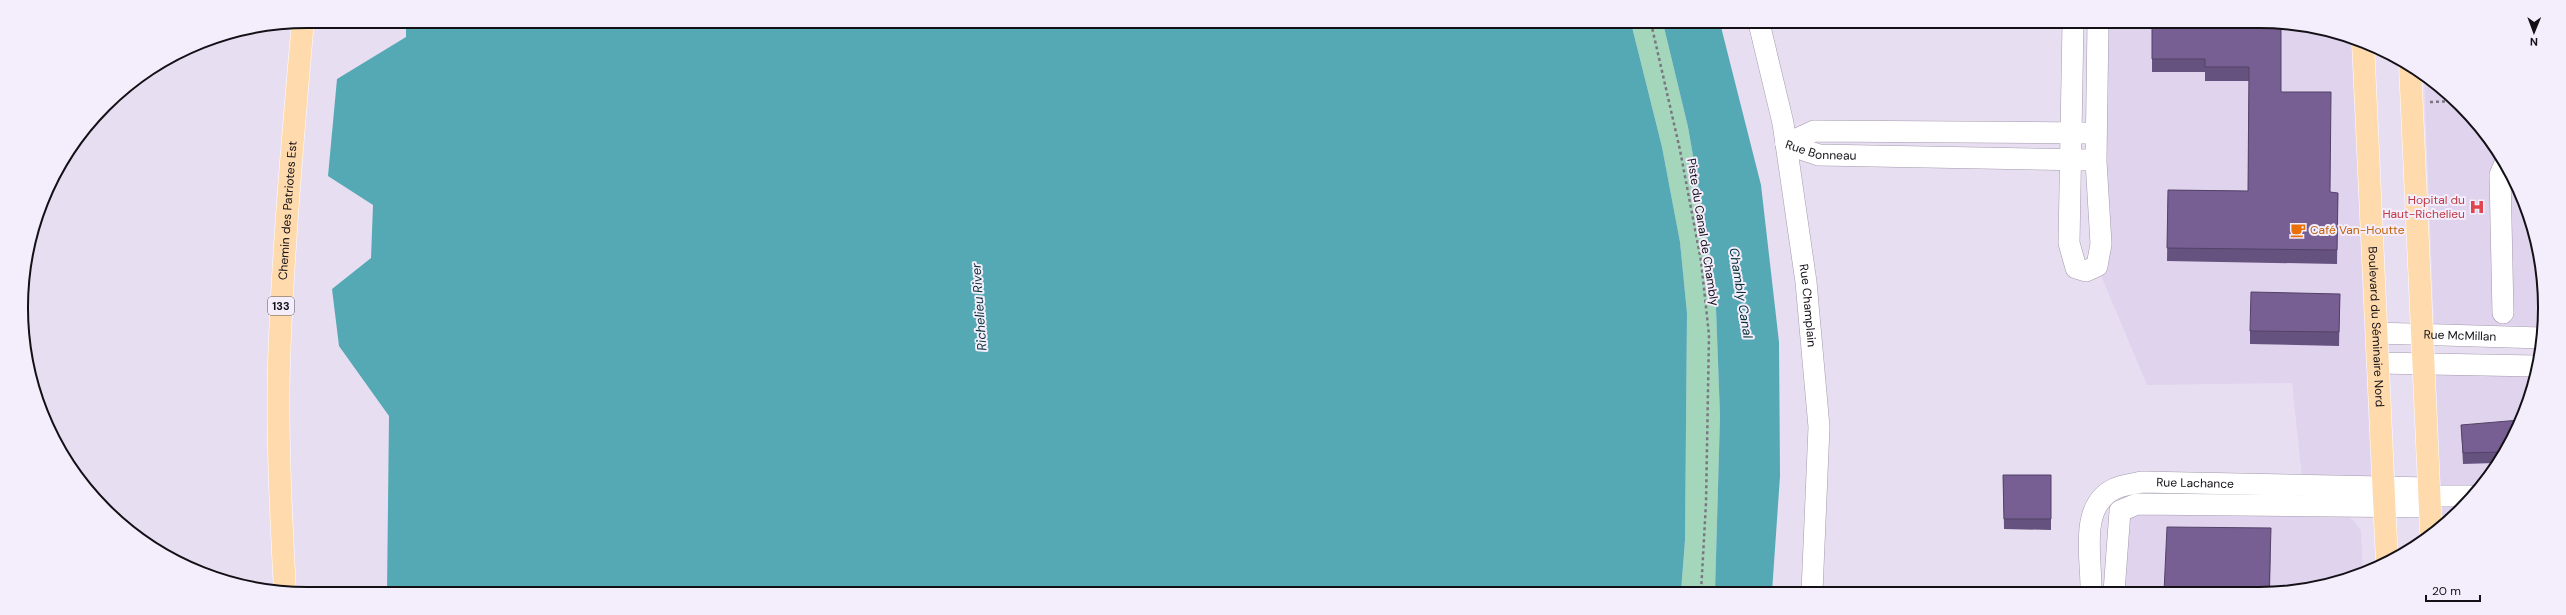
<svg xmlns="http://www.w3.org/2000/svg" width="2566" height="615" font-family="'DM Sans',sans-serif">
  <rect width="100%" height="100%" fill="#e8def2"/>
  <g fill="#e0d3ee">
    <path d="M2098,23H2296L2351,36L2363,42L2382,488L2303,487L2292,383L2147,385L2097,266Z"/>
    <path d="M2424,75L2448,92L2486,133L2516,181L2535,234L2544,289L2543,326L2434,325Z"/>
    <path d="M2423,365L2536,366L2515,434L2461,510L2431,531Z"/>
    <path d="M2124,514L2350,517L2361,530L2363,571L2296,592H2118Z"/>
  </g>
  <path fill="#a3d6bb" d="M1631,23H1663L1688,127L1715,282L1720,416L1715,592H1681L1685,540L1687,313L1680,242L1662,147Z"/>
  <g fill="#55a9b4">
    <path d="M406,21L1631,23L1662,147L1680,242L1687,313L1685,540L1681,592H387L389,416L339,346L332,289L371,258L373,205L328,176L337,79L406,37Z"/>
    <path d="M1663,23H1720L1761,185L1779,342L1780,476L1772,592H1715L1720,416L1715,282L1688,127Z"/>
  </g>
  <g fill="none" stroke-linecap="round" stroke-linejoin="round">
    <g stroke="#a39aac" stroke-width="22">
      <g id="minor">
        <path id="s1" d="M1759,23L1783,123L1806,282L1819,427L1812,592"/>
        <path d="M2073,23L2069,243L2076,268L2086,271L2097,266L2101,244L2096,161L2098,23"/>
        <path d="M1786,144L1814,131L2085,133"/>
        <path id="s2" d="M1786,144L1819,155L2086,160"/>
        <path d="M2503,313L2500,175L2505,163"/>
        <path id="s3" d="M2376,333L2543,338"/>
        <path d="M2378,363L2536,366"/>
        <path d="M2429,496H2471"/>
        <path id="s4" d="M2091,592C2092,559 2078,507 2114,489C2122,485 2133,484 2142,482L2429,488"/>
        <path d="M2114,592L2120,511L2137,504L2430,507"/>
      </g>
    </g>
    <g stroke="#fff" stroke-width="23">
      <g id="major">
        <path id="s5" d="M2363,42L2387,563"/>
        <path d="M2410,65L2431,531"/>
        <path id="s6" d="M285,592C281,515 277,439 279,362C283,248 293,135 303,21"/>
      </g>
    </g>
    <g stroke="#7b7581" stroke-width="2.5" stroke-dasharray="3 3" stroke-linecap="butt">
      <path d="M1651,23L1680,150L1701,261L1709,335L1706,503L1701,592"/>
      <path d="M2430,102L2456,101"/>
    </g>
    <use href="#minor" stroke="#fff" stroke-width="21"/>
    <use href="#major" stroke="#ffdaac" stroke-width="22"/>
  </g>
  <g fill="#66527e">
    <path d="M2152,23H2281V92L2330,193H2338L2337,264L2167,261L2168,190L2248,191L2249,81H2205V72H2152Z"/>
    <path d="M2340,294L2339,346L2250,344V331Z"/>
    <path d="M2461,425L2515,434L2495,463L2463,464Z"/>
    <path d="M2003,475H2051V530L2004,529Z"/>
  </g>
  <path fill="#534267" d="M2271,528L2270,592H2269Z"/>
  <g fill="#775f93" stroke="#534267">
    <path d="M2152,23H2281V92H2331L2330,192L2338,193L2337,250L2167,248L2168,190L2248,191L2249,67H2205V59H2152Z"/>
    <path d="M2251,292L2340,294L2339,332L2250,331Z"/>
    <path d="M2520,420L2515,434L2501,454V452L2463,453L2461,425Z"/>
    <path d="M2003,475H2051V519H2004Z"/>
    <path d="M2167,527L2271,528L2269,592H2164Z"/>
  </g>
  <defs>
    <g id="hospital-bare" transform="scale(1.2)"><path d="M-5-5h3v3.5h4V-5h3V5h-3V1.5h-4V5h-3Z" fill="#e0444e" stroke="#f4edfc" stroke-width="2.5" paint-order="stroke"/></g>
    <g id="cafe-bare" transform="scale(1.2)"><path d="M-5.5-4.5H6V0H3Q3 3.5 0 3.5H-2.5Q-5.5 3.5-5.5 0ZM3-3.2v2h1.7v-2ZM-6 4.5H4V6H-6Z" fill="#e8710a" stroke="#f4edfc" stroke-width="2.5" paint-order="stroke"/></g>
  </defs>
  <g fill-rule="evenodd">
    <use href="#hospital-bare" x="2477" y="207"/>
    <use href="#cafe-bare" x="2298" y="230"/>
  </g>
  <g text-anchor="middle" dominant-baseline="central" stroke-width="4" stroke-linejoin="round" paint-order="stroke">
    <rect fill="#f4edfc" stroke="#56525b" stroke-width="1" x="268" y="297" width="26" height="18" rx="3"/>
    <g font-size="11" font-weight="bold" fill="#131016">
      <text x="281" y="306">133</text>
    </g>
    <g font-size="12" fill="#131016" stroke="#f4edfc">
      <text stroke="none"><textPath href="#s2" startOffset="36">Rue Bonneau</textPath></text>
      <text stroke="none"><textPath href="#s6" startOffset="382">Chemin des Patriotes Est</textPath></text>
      <text transform="translate(1703 232) rotate(81)">Piste du Canal de Chambly</text>
      <text stroke="none"><textPath href="#s1" startOffset="287">Rue Champlain</textPath></text>
      <text stroke="none"><textPath href="#s5" startOffset="285">Boulevard du Séminaire Nord</textPath></text>
      <text stroke="none"><textPath href="#s3" startOffset="84">Rue McMillan</textPath></text>
      <text stroke="none"><textPath href="#s4" startOffset="194">Rue Lachance</textPath></text>
    </g>
    <g font-size="12" fill="#be3a42" stroke="#f4edfc" text-anchor="end">
      <text x="2465" y="200">Hopital du<tspan x="2465" dy="14">Haut-Richelieu</tspan></text>
    </g>
    <g font-size="12" fill="#c56008" stroke="#f4edfc" text-anchor="start">
      <text x="2310" y="230">Café Van-Houtte</text>
    </g>
    <g font-size="13" font-style="italic" fill="#043034" stroke="#f4edfc">
      <text transform="translate(1741 293) rotate(81)">Chambly Canal</text>
      <text transform="translate(979 307) rotate(-94)">Richelieu River</text>
    </g>
  </g>
  <path d="M0 0H2566V615H0ZM307 28H2259A279 279 0 0 1 2538 307V308A279 279 0 0 1 2259 587H307A279 279 0 0 1 28 308V307A279 279 0 0 1 307 28Z" fill="#f4edfc" fill-rule="evenodd"/>
  <path fill="none" stroke="#131016" stroke-width="2" d="M307 28H2259A279 279 0 0 1 2538 307V308A279 279 0 0 1 2259 587H307A279 279 0 0 1 28 308V307A279 279 0 0 1 307 28Z"/>
  <g transform="translate(2534 32) rotate(181)" stroke="#f4edfc" stroke-width="3" paint-order="stroke">
  <path d="M0-3L7 15L0 10L-7 15Z" fill="#131016"/>
  <text y="-6" font-size="11" font-weight="bold" text-anchor="middle" fill="#131016">N</text>
  </g>
  <path d="M2426 595v6h54v-6" fill="none" stroke="#131016" stroke-width="2"/>
  <text x="2432" y="595" font-size="12" fill="#131016" stroke="#f4edfc" stroke-width="3" paint-order="stroke">20 m</text>
</svg>
